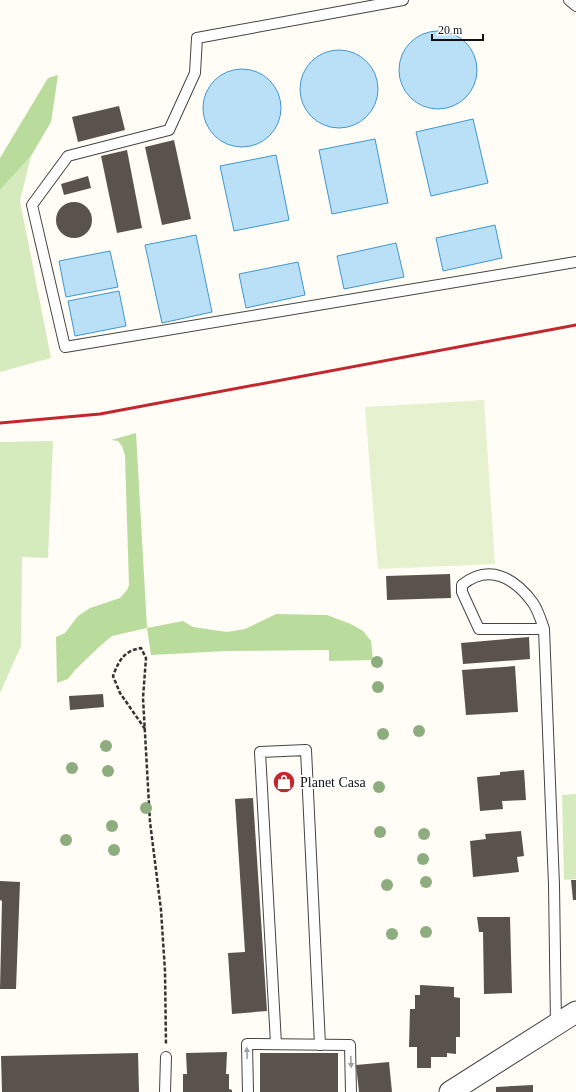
<svg xmlns="http://www.w3.org/2000/svg" width="576" height="1092" font-family="'Times New Roman',serif">
  <rect width="100%" height="100%" fill="#fffdf5"/>
  <g fill="#d5ebbd">
    <path d="M31,156L20,201L51,358L0,372V190Z"/>
    <path d="M53,441L48,558L22,557L21,646L0,693V442Z"/>
    <path d="M576,794V879L564,880L562,795Z"/>
  </g>
  <g fill="#b9dc9c">
    <path d="M58,75L51,122L31,156L0,190V158L48,78Z"/>
    <path d="M136,433L147,628L183,621L193,627L227,632L245,629L276,614L327,615L351,624L363,631L371,641L373,660L329,661V650L226,651L151,655L147,628L112,636L100,646L75,670L68,679L57,683L56,637L65,633L78,616L90,608L120,598L127,590L129,585L125,456L122,446L118,441L111,440Z"/>
  </g>
  <path fill="#e6f2cf" d="M484,400L495,564L378,569L365,407Z"/>
  <g fill="#b9e0f7" stroke="#3f96cf">
    <circle cx="438" cy="70" r="39"/>
    <circle cx="339" cy="89" r="39"/>
    <circle cx="242" cy="108" r="39"/>
    <path d="M473,119L488,183L431,196L416,132Z"/>
    <path d="M375,139L388,203L332,214L319,150Z"/>
    <path d="M276,155L289,220L234,231L220,166Z"/>
    <path d="M495,225L502,258L443,271L436,238Z"/>
    <path d="M196,235L212,312L162,323L145,245Z"/>
    <path d="M396,243L404,277L344,289L337,256Z"/>
    <path d="M110,251L118,287L66,297L59,261Z"/>
    <path d="M298,262L305,295L246,308L239,274Z"/>
    <path d="M119,291L126,326L75,336L68,301Z"/>
  </g>
  <g fill="#5a524d">
    <path d="M119,106L125,130L78,142L72,117Z"/>
    <path d="M174,140L191,219L162,225L145,147Z"/>
    <path d="M127,150L142,228L117,233L101,156Z"/>
    <path d="M88,176L91,188L64,195L61,184Z"/>
    <circle cx="74" cy="220" r="18"/>
    <path d="M450,574L451,598L387,600L386,576Z"/>
    <path d="M529,637L530,659L463,664L461,643Z"/>
    <path d="M515,666L518,712L466,715L462,670Z"/>
    <path d="M103,694L104,707L70,710L69,696Z"/>
    <path d="M524,770L526,800L502,801L503,809L480,811L477,777L500,775V772Z"/>
    <path d="M253,798L267,1011L232,1014L228,953L245,952L235,799Z"/>
    <path d="M521,831L524,856L517,857L519,872L473,877L470,841L486,839L485,834Z"/>
    <path d="M571,880H576V900H573Z"/>
    <path d="M0,881L20,882L16,989H0L2,901L0,900Z"/>
    <path d="M477,917H510L512,993L484,994L483,932H479Z"/>
    <path d="M420,985L454,987V997L460,998V1037H456V1054L447,1053V1057H431V1068H417V1047H409L410,1009H415V995H420Z"/>
    <path d="M227,1052L226,1074H229V1089L232,1090V1092H183V1074H187L186,1053Z"/>
    <path d="M138,1053L139,1092H2L1,1056Z"/>
    <rect x="260" y="1053" width="78" height="39"/>
    <path d="M389,1062L392,1092H359L356,1065Z"/>
    <path d="M533,1085V1092H496V1087Z"/>
  </g>
  <g fill="none" stroke-linecap="round" stroke-linejoin="round">
    <g stroke="#444" stroke-width="12">
      <g id="lane">
        <path d="M403,0L197,38L195,73L169,130L68,156L32,205L65,347L576,262"/>
        <path d="M569,0L576,6"/>
        <path d="M544,629H479L462,592V585C489,563 515,578 533,603C538,610 541,620 544,629L554,885L556,1025"/>
        <path d="M276,1044L260,752L306,750L320,1045"/>
        <path d="M165,1092L166,1057"/>
        <path d="M248,1092L247,1044L350,1045L351,1092"/>
      </g>
    </g>
    <g stroke="#444" stroke-width="23">
      <path id="street" d="M450,1092L576,1012"/>
    </g>
    <path stroke="#333" stroke-width="2.5" stroke-dasharray="4 2" stroke-linecap="butt" d="M145,729L120,693L113,676C119,660 124,651 141,648L146,658L143,698L150,822L161,910L165,971L166,1045"/>
    <use href="#lane" stroke="#fff" stroke-width="10"/>
    <use href="#street" stroke="#fff" stroke-width="21"/>
    <path stroke="#c4262e" stroke-width="3" d="M0,423L100,414L576,325"/>
  </g>
  <g fill="#8dad7f">
    <circle cx="377" cy="662" r="6"/>
    <circle cx="378" cy="687" r="6"/>
    <circle cx="419" cy="731" r="6"/>
    <circle cx="383" cy="734" r="6"/>
    <circle cx="106" cy="746" r="6"/>
    <circle cx="72" cy="768" r="6"/>
    <circle cx="108" cy="771" r="6"/>
    <circle cx="379" cy="787" r="6"/>
    <circle cx="146" cy="808" r="6"/>
    <circle cx="112" cy="826" r="6"/>
    <circle cx="380" cy="832" r="6"/>
    <circle cx="424" cy="834" r="6"/>
    <circle cx="66" cy="840" r="6"/>
    <circle cx="114" cy="850" r="6"/>
    <circle cx="423" cy="859" r="6"/>
    <circle cx="426" cy="882" r="6"/>
    <circle cx="387" cy="885" r="6"/>
    <circle cx="426" cy="932" r="6"/>
    <circle cx="392" cy="934" r="6"/>
  </g>
  <defs><path id="oneway-solid" d="M-6-.8H1V-3.2L6.5 0L1 3.2V.8H-6Z"/></defs>
  <g fill="#a0a0a0">
    <use href="#oneway-solid" transform="translate(247 1053) rotate(-92)"/>
    <use href="#oneway-solid" transform="translate(351 1062) rotate(88)"/>
  </g>
  <defs>
    <g id="shop-disc" transform="scale(1.15)"><circle r="9.5" fill="#c4262e" stroke="#fff"/><path d="M-5-2.5h2.3a2.7 3.5 0 0 1 5.4 0H5L5.5 6h-11ZM-1.5-2.5h3a1.5 2.3 0 0 0-3 0Z" fill="#fff"/></g>
  </defs>
  <g fill-rule="evenodd">
    <use href="#shop-disc" x="284" y="782"/>
  </g>
  <g text-anchor="middle" dominant-baseline="central" stroke-width="4" stroke-linejoin="round" paint-order="stroke">
    <g font-size="14" fill="#111" stroke="#fff" text-anchor="start">
      <text x="300" y="782">Planet Casa</text>
    </g>
  </g>
  <path d="M432 34v6h51v-6" fill="none" stroke="#111111" stroke-width="2"/>
  <text x="438" y="34" font-size="12" fill="#111111" stroke="#ffffff" stroke-width="3" paint-order="stroke">20 m</text>
</svg>
